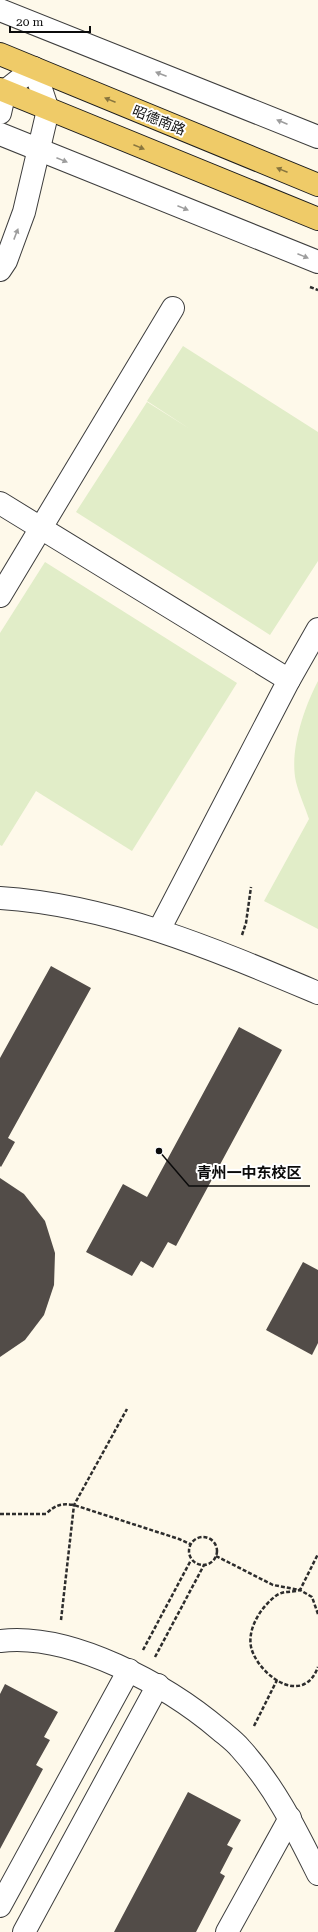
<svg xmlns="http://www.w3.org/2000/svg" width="318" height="1932" font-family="'Roboto Serif','Noto Sans SC',serif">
  <rect width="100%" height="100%" fill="#fef9ea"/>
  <g fill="#e1edc8">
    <path d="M183,346L318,432V561L270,635L76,512L147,402L190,429L147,401Z"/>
    <path d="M45,562L237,683L132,851L36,791L2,846L0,845V633Z"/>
    <path d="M318,681V929L264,901L309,819C305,807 299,794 296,782C289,751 304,708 318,681Z"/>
  </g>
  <g fill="#524c48">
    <path d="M51,966L91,988L8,1138L15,1142L1,1167L0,1166V1058Z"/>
    <path d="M239,1027L282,1050L176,1246L168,1242L153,1268L141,1261L132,1276L86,1252L123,1184L147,1197Z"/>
    <path d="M0,1178L24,1194L45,1221L55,1253L54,1285L44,1315L25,1340L0,1357Z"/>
    <path d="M303,1262L318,1270V1343L312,1355L266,1330Z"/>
    <path d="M5,1684L58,1712L44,1737L50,1740L36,1765L43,1769L0,1849V1694Z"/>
    <path d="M188,1792L241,1820L227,1845L233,1848L220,1873L225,1876L196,1932H114Z"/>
  </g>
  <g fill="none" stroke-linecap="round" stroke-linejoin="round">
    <g stroke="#3e3e3e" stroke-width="24">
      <g id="minor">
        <path d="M0,10L318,137"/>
        <path d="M0,113L5,91L34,68L48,110L24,212L6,261L0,270"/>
        <path d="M0,134L318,262"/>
        <path d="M0,503L289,680"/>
        <path d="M0,596L173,308"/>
        <path d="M0,898C111,905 216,950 318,993"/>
        <path d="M159,930L289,680L318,629"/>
        <path d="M0,1641C71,1632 167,1685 220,1730C227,1736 234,1741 240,1748C274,1785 296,1830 318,1874"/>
        <path d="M0,1906L129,1670"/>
        <path d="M24,1932L158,1685"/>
        <path d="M227,1932L290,1818"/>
      </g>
    </g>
    <g stroke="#1c1c1c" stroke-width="24">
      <g id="major">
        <path d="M0,54L318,185"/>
        <path d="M0,89L318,219"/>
      </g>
    </g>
    <g stroke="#2d2d2d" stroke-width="2.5" stroke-dasharray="4 2" stroke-linecap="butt">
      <path d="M310,287L318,290"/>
      <path d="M242,935L246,923L251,887"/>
      <path d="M0,1514H46C55,1505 61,1503 74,1505L179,1539L190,1544"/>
      <circle cx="203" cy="1551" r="14"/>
      <path d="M216,1556L273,1585L300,1590L318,1554"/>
      <path d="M318,1614L312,1597L300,1590C292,1593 285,1590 277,1595C260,1607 244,1633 253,1653C264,1679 304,1705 318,1667"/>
      <path d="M61,1620L74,1505L127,1409"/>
      <path d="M143,1650L191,1560"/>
      <path d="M155,1657L204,1565"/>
      <path d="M254,1726L277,1680"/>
    </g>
    <use href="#minor" stroke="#fff" stroke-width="22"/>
    <use href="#major" stroke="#efcb68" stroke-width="22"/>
  </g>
  <defs><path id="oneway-solid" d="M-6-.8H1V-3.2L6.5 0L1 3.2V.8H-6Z"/></defs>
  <g fill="#9d9d9d">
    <use href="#oneway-solid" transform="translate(161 74) rotate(-159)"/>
    <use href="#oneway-solid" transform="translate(282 122) rotate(-157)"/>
    <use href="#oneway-solid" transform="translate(62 160) rotate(22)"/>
    <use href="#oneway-solid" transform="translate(183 208) rotate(22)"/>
    <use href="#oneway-solid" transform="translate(16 234) rotate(-69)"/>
    <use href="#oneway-solid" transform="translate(303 256) rotate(22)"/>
  </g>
  <g fill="#88753e">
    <use href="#oneway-solid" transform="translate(110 100) rotate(-158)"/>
    <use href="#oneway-solid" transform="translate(139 147) rotate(22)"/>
    <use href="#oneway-solid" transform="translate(282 170) rotate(-158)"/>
  </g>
  <g text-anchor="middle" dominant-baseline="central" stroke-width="4" stroke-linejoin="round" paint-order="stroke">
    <g font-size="14" fill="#0b0b0b" stroke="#fff">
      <text transform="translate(159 120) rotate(22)">昭德南路</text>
    </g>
  </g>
  <path fill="none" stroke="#0b0b0b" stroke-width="1.5" d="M159 1151L189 1186H310"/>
  <circle fill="#0b0b0b" stroke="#fff" stroke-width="1.5" cx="159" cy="1151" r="4"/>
  <g font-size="15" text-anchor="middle" font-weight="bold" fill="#0b0b0b" stroke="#fff" stroke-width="4" stroke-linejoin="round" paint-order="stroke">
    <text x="249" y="1178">青州一中东校区</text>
  </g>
  <path d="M10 26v6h80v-6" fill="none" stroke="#0b0b0b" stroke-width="2"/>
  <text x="16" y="26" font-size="12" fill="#0b0b0b" stroke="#ffffff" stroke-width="3" paint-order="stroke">20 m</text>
</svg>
